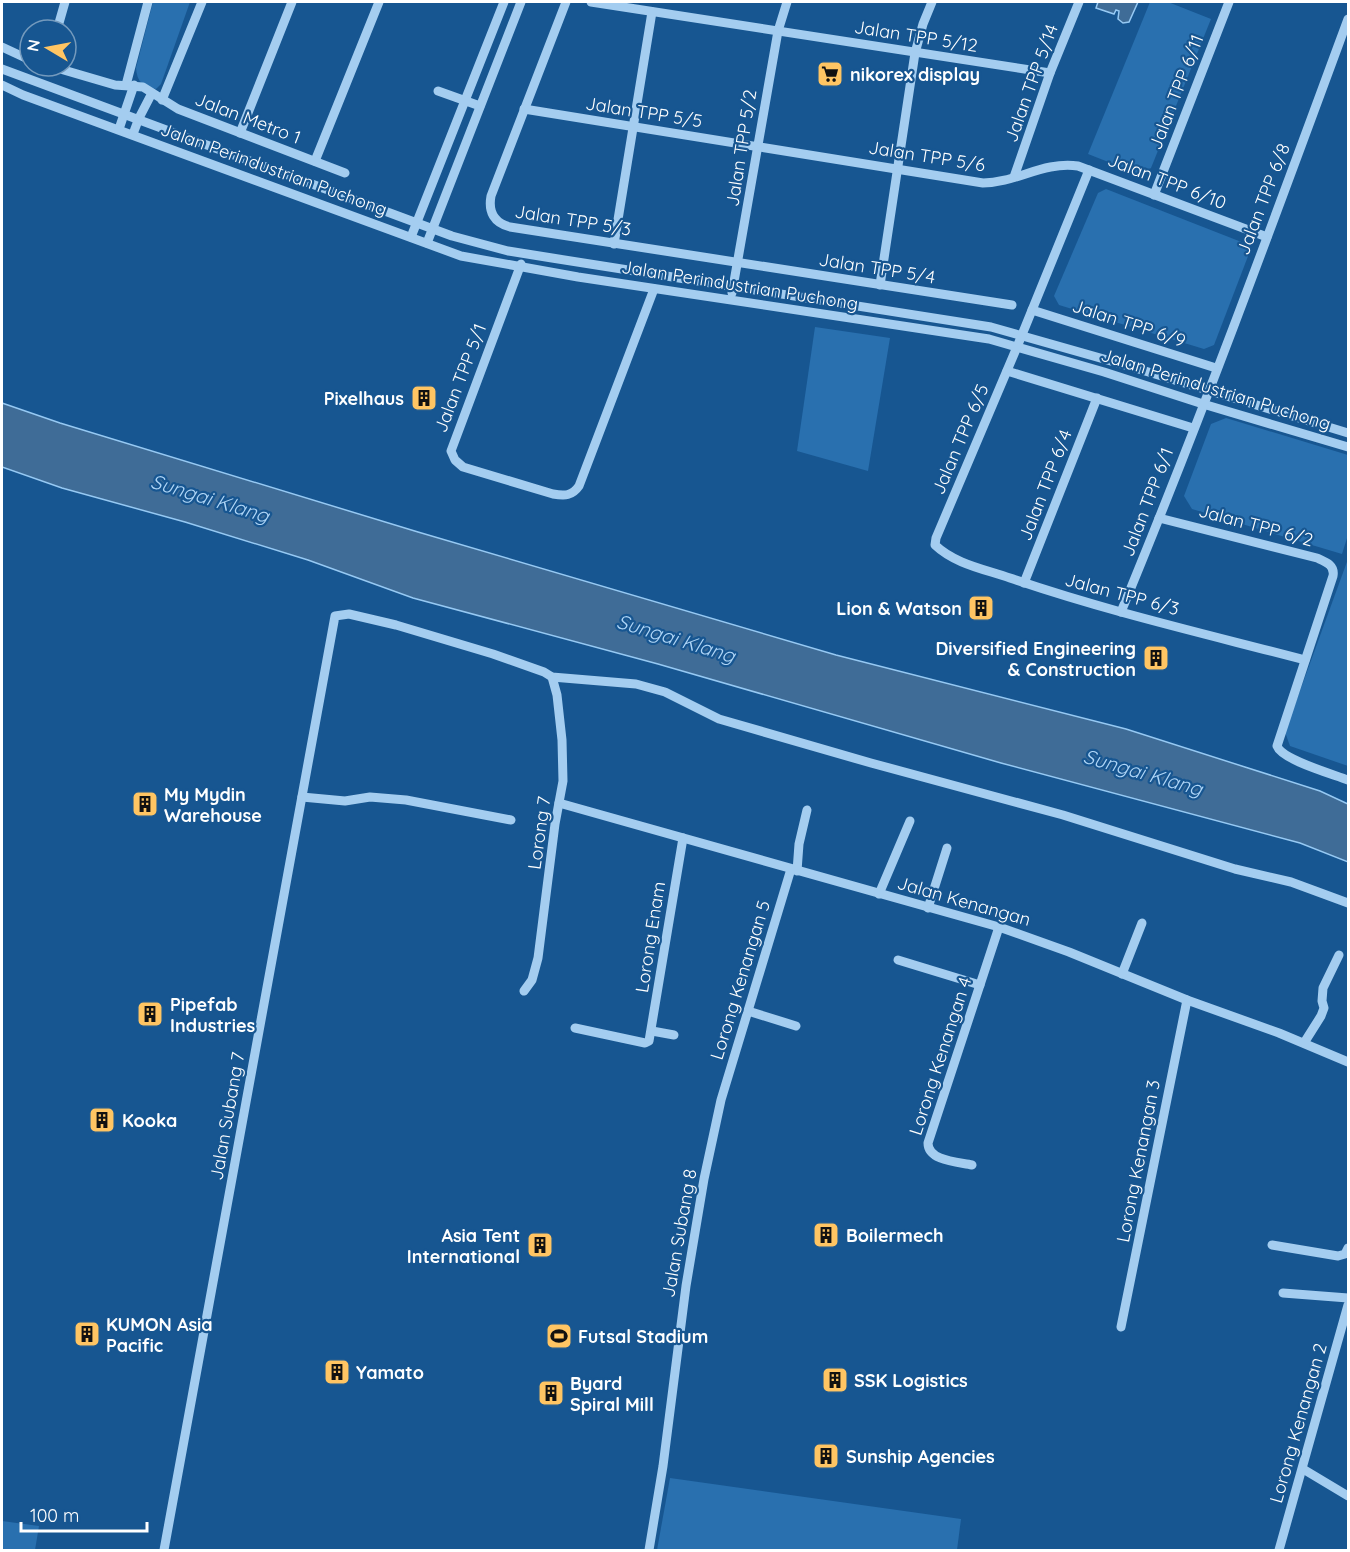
<svg xmlns="http://www.w3.org/2000/svg" width="1350" height="1552" font-family="Quicksand,sans-serif">
  <rect width="100%" height="100%" fill="#175691"/>
  <g fill="#2970af">
    <path d="M153,2H190L161,84L156,89C143,87 137,82 136,68Z"/>
    <path d="M1150,2H1168L1211,19L1151,168L1139,174L1088,154Z"/>
    <path d="M1106,189L1244,243L1250,251L1214,345L1204,349L1059,305L1054,296L1098,193Z"/>
    <path d="M815,327L890,338L868,471L797,451Z"/>
    <path d="M1226,418L1348,455V535L1342,554L1192,509L1184,496L1211,424Z"/>
    <path d="M1348,559V766L1290,746L1285,732Z"/>
    <path d="M670,1478L961,1519L957,1550H657Z"/>
    <path d="M2,1521L39,1526L35,1550H2Z"/>
  </g>
  <g fill="#3f6c97" stroke="#96c9f3" stroke-width="1.5">
    <path d="M1098,2H1138L1129,22L1123,23L1118,19L1119,11L1116,10L1114,14L1096,8Z"/>
    <path d="M2,403L60,423L418,532L836,655L1126,729L1320,791L1348,804V862L1300,843L1001,763L658,664L413,598L308,560L185,522L62,488L2,467Z"/>
  </g>
  <g fill="none" stroke-linecap="round" stroke-linejoin="round">
    <g stroke="#a4cdf0" stroke-width="9">
      <path d="M566,2L491,196C488,212 494,223 510,227L1012,305"/>
      <path d="M591,2L1050,73"/>
      <path d="M57,30L65,2"/>
      <path d="M2,47L30,60"/>
      <path d="M50,66L115,85L143,87L178,109L345,173"/>
      <path d="M2,69L452,236L508,251L552,258L991,327L1132,367L1348,433"/>
      <path d="M2,85L23,95L461,256L578,277L989,339L1104,372L1203,404L1348,447"/>
      <path d="M126,85L148,2"/>
      <path d="M438,91L480,106"/>
      <path d="M162,100L202,2"/>
      <path d="M524,109L983,183C1016,183 1043,161 1078,166L1267,237"/>
      <path d="M119,129L134,85"/>
      <path d="M240,133L292,2"/>
      <path d="M133,134L139,118L152,93"/>
      <path d="M315,161L379,2"/>
      <path d="M1089,170L1017,347L936,538L935,545C955,564 984,569 1010,578C1106,611 1206,634 1305,660"/>
      <path d="M1014,177L1050,73L1079,2"/>
      <path d="M1154,195L1229,2"/>
      <path d="M411,237L504,2"/>
      <path d="M427,243L521,2"/>
      <path d="M614,244L652,12"/>
      <path d="M521,264L451,451L455,460L463,467L553,494C565,496 572,496 579,486L654,289"/>
      <path d="M880,285L915,53L923,24L932,2"/>
      <path d="M732,293L778,31L787,2"/>
      <path d="M1032,310L1216,368"/>
      <path d="M1007,371L1193,428"/>
      <path d="M1159,518L1317,558C1326,562 1335,565 1333,576L1277,746C1282,760 1333,774 1348,780"/>
      <path d="M1024,583L1097,398"/>
      <path d="M1121,612C1202,416 1275,217 1348,19"/>
      <path d="M302,797L345,801L370,797L406,800L511,820"/>
      <path d="M559,803L999,927L1069,952L1187,1000L1279,1033L1348,1062"/>
      <path d="M797,871L799,844L807,810"/>
      <path d="M879,894L910,821"/>
      <path d="M928,908L947,848"/>
      <path d="M898,960L980,985"/>
      <path d="M1122,974L1142,923"/>
      <path d="M524,991L532,980L538,958L555,824L563,781L562,740L557,695L552,677"/>
      <path d="M748,1011L796,1026"/>
      <path d="M575,1028L645,1043L649,1041L683,838"/>
      <path d="M652,1031L674,1035"/>
      <path d="M1304,1043L1321,1016L1324,1008L1322,1001L1323,988L1339,955"/>
      <path d="M972,1165C958,1162 928,1161 928,1143L999,927"/>
      <path d="M1272,1245L1338,1256L1345,1254L1348,1248"/>
      <path d="M1283,1293L1348,1298"/>
      <path d="M1121,1327L1187,1000"/>
      <path d="M1303,1469L1348,1496"/>
      <path d="M164,1550L335,616L349,614L396,625L493,654L544,672L552,677L636,684L665,692L719,719L871,763L1063,815L1235,869L1291,882L1348,903"/>
      <path d="M649,1550L663,1466L686,1286L704,1179L721,1100L791,869"/>
      <path d="M1279,1550L1348,1305"/>
    </g>
  </g>
  <defs>
    <g id="supermarket-square" transform="scale(1.35)"><rect x="-9" y="-9" width="18" height="18" rx="4" fill="#ffc563" stroke="#175691"/><path d="M-6-5.5h2.5l.6 2H6L4.5 2H-2.5L-4.4-4H-6ZM-1.5 3.2a1.3 1.3 0 1 0 .1 0ZM3 3.2a1.3 1.3 0 1 0 .1 0Z" fill="#111"/></g>
    <g id="building-square" transform="scale(1.35)"><rect x="-9" y="-9" width="18" height="18" rx="4" fill="#ffc563" stroke="#175691"/><path d="M-4-6H4V6H1V3H-1V6H-4ZM-2.5-4.3h1.7v1.8h-1.7ZM.8-4.3h1.7v1.8H.8ZM-2.5-1h1.7V.8h-1.7ZM.8-1h1.7V.8H.8Z" fill="#111"/></g>
    <g id="stadium-square" transform="scale(1.35)"><rect x="-9" y="-9" width="18" height="18" rx="4" fill="#ffc563" stroke="#175691"/><path d="M0-5a6.5 5 0 1 0 0 10a6.5 5 0 1 0 0-10ZM-3.5-1.8h7v3.6h-7Z" fill="#111"/></g>
  </defs>
  <g fill-rule="evenodd">
    <use href="#supermarket-square" x="830" y="74"/>
    <use href="#building-square" x="424" y="398"/>
    <use href="#building-square" x="981" y="608"/>
    <use href="#building-square" x="1156" y="658"/>
    <use href="#building-square" x="145" y="804"/>
    <use href="#building-square" x="150" y="1014"/>
    <use href="#building-square" x="102" y="1120"/>
    <use href="#building-square" x="826" y="1235"/>
    <use href="#building-square" x="540" y="1245"/>
    <use href="#building-square" x="87" y="1334"/>
    <use href="#stadium-square" x="559" y="1336"/>
    <use href="#building-square" x="337" y="1372"/>
    <use href="#building-square" x="835" y="1380"/>
    <use href="#building-square" x="551" y="1393"/>
    <use href="#building-square" x="826" y="1456"/>
  </g>
  <g text-anchor="middle" dominant-baseline="central" stroke-width="4.5" stroke-linejoin="round" paint-order="stroke">
    <g font-size="18" fill="#fff" stroke="#175691">
      <text transform="translate(916 36) rotate(9)">Jalan TPP 5/12</text>
      <text transform="translate(1031 83) rotate(-70)">Jalan TPP 5/14</text>
      <text transform="translate(1176 92) rotate(-69)">Jalan TPP 6/11</text>
      <text transform="translate(644 112) rotate(9)">Jalan TPP 5/5</text>
      <text transform="translate(248 118) rotate(21)">Jalan Metro 1</text>
      <text transform="translate(741 148) rotate(-81)">Jalan TPP 5/2</text>
      <text transform="translate(927 156) rotate(9)">Jalan TPP 5/6</text>
      <text transform="translate(274 169) rotate(20)">Jalan Perindustrian Puchong</text>
      <text transform="translate(1167 181) rotate(21)">Jalan TPP 6/10</text>
      <text transform="translate(1263 199) rotate(-69)">Jalan TPP 6/8</text>
      <text transform="translate(573 220) rotate(9)">Jalan TPP 5/3</text>
      <text transform="translate(877 268) rotate(9)">Jalan TPP 5/4</text>
      <text transform="translate(740 285) rotate(9)">Jalan Perindustrian Puchong</text>
      <text transform="translate(1129 323) rotate(18)">Jalan TPP 6/9</text>
      <text transform="translate(460 378) rotate(-69)">Jalan TPP 5/1</text>
      <text transform="translate(1216 389) rotate(17)">Jalan Perindustrian Puchong</text>
      <text transform="translate(960 439) rotate(-67)">Jalan TPP 6/5</text>
      <text transform="translate(1045 485) rotate(-69)">Jalan TPP 6/4</text>
      <text transform="translate(1147 502) rotate(-69)">Jalan TPP 6/1</text>
      <text transform="translate(1256 525) rotate(15)">Jalan TPP 6/2</text>
      <text transform="translate(1122 594) rotate(15)">Jalan TPP 6/3</text>
      <text transform="translate(539 833) rotate(-82)">Lorong 7</text>
      <text transform="translate(964 901) rotate(16)">Jalan Kenangan</text>
      <text transform="translate(650 937) rotate(-81)">Lorong Enam</text>
      <text transform="translate(740 980) rotate(-73)">Lorong Kenangan 5</text>
      <text transform="translate(940 1056) rotate(-72)">Lorong Kenangan 4</text>
      <text transform="translate(227 1116) rotate(-80)">Jalan Subang 7</text>
      <text transform="translate(1138 1161) rotate(-79)">Lorong Kenangan 3</text>
      <text transform="translate(679 1233) rotate(-80)">Jalan Subang 8</text>
      <text transform="translate(1298 1423) rotate(-74)">Lorong Kenangan 2</text>
    </g>
    <g font-size="18" font-weight="bold" fill="#fff" stroke="#175691" text-anchor="start">
      <text x="850" y="74">nikorex display</text>
      <text x="404" y="398" text-anchor="end">Pixelhaus</text>
      <text x="962" y="608" text-anchor="end">Lion &amp; Watson</text>
      <text x="1136" y="648" text-anchor="end">Diversified Engineering<tspan x="1136" dy="21">&amp; Construction</tspan></text>
      <text x="164" y="794">My Mydin<tspan x="164" dy="21">Warehouse</tspan></text>
      <text x="170" y="1004">Pipefab<tspan x="170" dy="21">Industries</tspan></text>
      <text x="122" y="1120">Kooka</text>
      <text x="520" y="1235" text-anchor="end">Asia Tent<tspan x="520" dy="21">International</tspan></text>
      <text x="846" y="1235">Boilermech</text>
      <text x="106" y="1324">KUMON Asia<tspan x="106" dy="21">Pacific</tspan></text>
      <text x="578" y="1336">Futsal Stadium</text>
      <text x="356" y="1372">Yamato</text>
      <text x="854" y="1380">SSK Logistics</text>
      <text x="570" y="1383">Byard<tspan x="570" dy="21">Spiral Mill</tspan></text>
      <text x="846" y="1456">Sunship Agencies</text>
    </g>
    <g font-size="20" font-style="italic" fill="#b0d6f7" stroke="#175691">
      <text transform="translate(210 498) rotate(17)">Sungai Klang</text>
      <text transform="translate(676 638) rotate(17)">Sungai Klang</text>
      <text transform="translate(1143 772) rotate(16)">Sungai Klang</text>
    </g>
  </g>
  <rect width="1350" height="1552" fill="none" stroke="#ffffff" stroke-width="6"/>
  <g transform="translate(48 48) rotate(280)"><circle r="28" fill="#175691" stroke="#749abd" stroke-width="1.5"/>
  <path d="M0-4.5L10 22L0 15L-10 22Z" fill="#ffc563"/>
  <text y="-9" font-size="16" font-weight="bold" text-anchor="middle" fill="#ffffff">N</text>
  </g>
  <path d="M21 1522v9h126v-9" fill="none" stroke="#ffffff" stroke-width="3"/>
  <text x="30" y="1522" font-size="18" fill="#ffffff" stroke="#175691" stroke-width="4.5" paint-order="stroke">100 m</text>
</svg>
